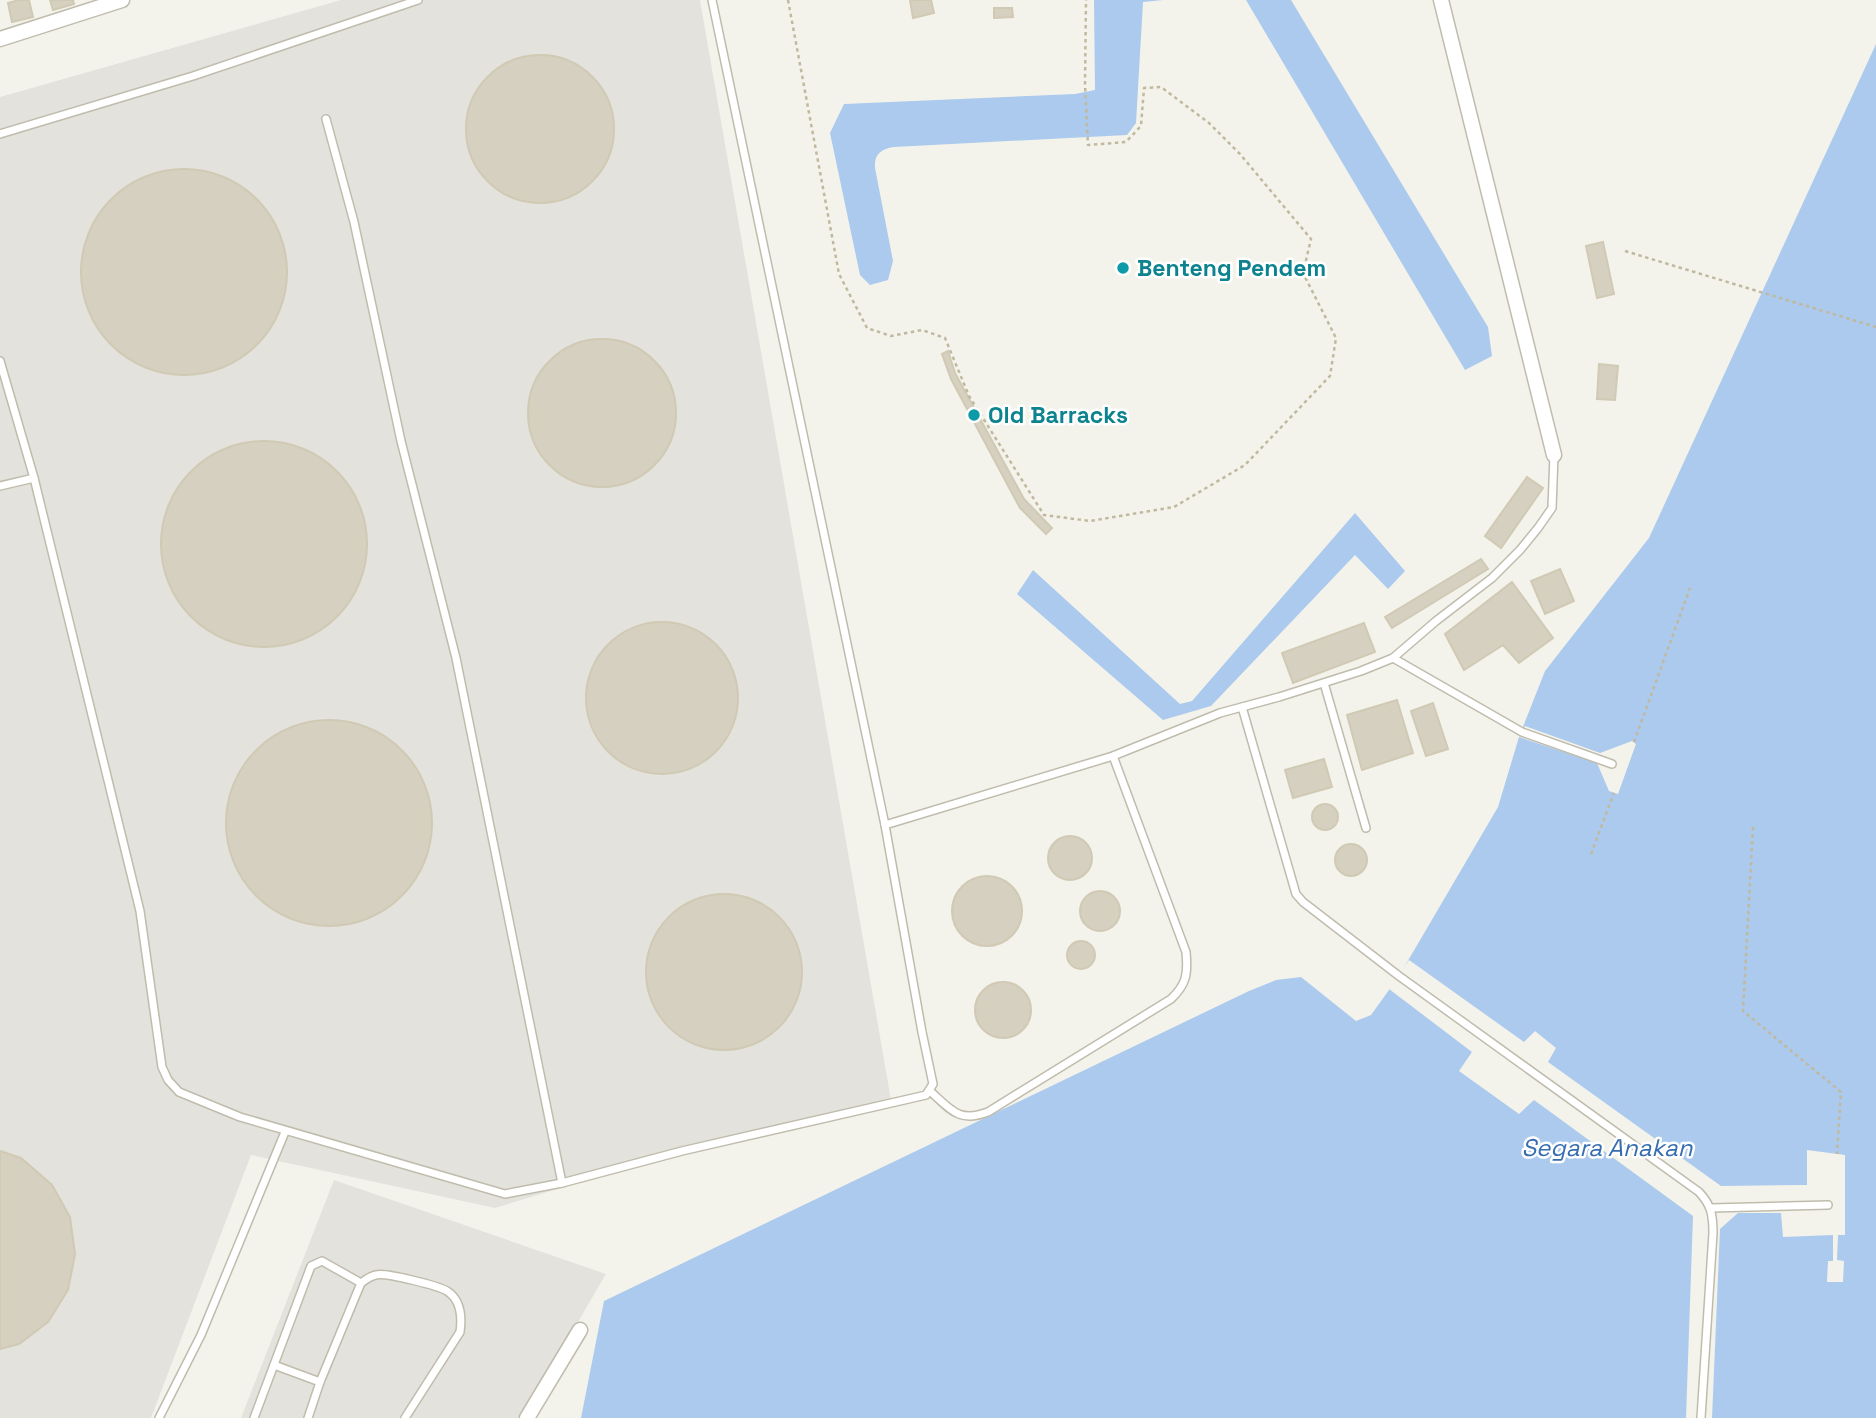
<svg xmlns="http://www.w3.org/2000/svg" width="1876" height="1418" font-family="'Space Grotesk',sans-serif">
  <rect width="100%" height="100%" fill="#f4f3eb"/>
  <g fill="#e4e2dc">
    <path d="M341,0H700L891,1100L682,1151L495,1208L251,1155L151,1418H0V97Z"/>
    <path d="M334,1180L606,1274L522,1418H241Z"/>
  </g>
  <g fill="#abcaed">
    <path d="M1094,0H1163L1143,2L1136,123L1127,135L894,147C881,149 874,154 875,168L893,261L888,280L870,285L860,275L830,133L844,104L1075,94L1095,90Z"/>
    <path d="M1246,0H1291L1488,327L1492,356L1465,370Z"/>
    <path d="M1876,44V1418H581L604,1301L1249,991L1276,980L1301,977L1356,1021L1371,1015L1399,976L1498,807L1519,737L1545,671L1649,538Z"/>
    <path d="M1355,513L1405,571L1388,589L1355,555L1211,706L1163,720L1017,594L1033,570L1180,704L1192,701Z"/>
  </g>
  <g fill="#f4f3eb">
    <path d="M1525,726L1600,753L1632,741L1636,744L1618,794L1609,791L1597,763L1519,737Z"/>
    <path d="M1409,960L1524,1042L1535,1031L1556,1048L1548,1062L1721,1186L1807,1185V1150L1845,1155V1235H1838L1837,1260L1844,1261L1843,1282H1827L1828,1261H1833V1235L1783,1237L1781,1213H1738L1720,1229L1712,1418H1686L1693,1216L1534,1100L1519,1114L1459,1071L1472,1052L1389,989Z"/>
  </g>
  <g fill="#d6d0c0" stroke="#d0c9b4" stroke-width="2">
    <path d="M19,0H29L33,17L12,22L8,3Z"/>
    <path d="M50,0H73L74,4L53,10Z"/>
    <path d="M910,0H931L934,13L913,18Z"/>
    <path d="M994,8H1012L1013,17L994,18Z"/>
    <circle cx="540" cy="129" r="74"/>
    <circle cx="184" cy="272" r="103"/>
    <path d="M1603,242L1614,294L1597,298L1586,246Z"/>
    <circle cx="602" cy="413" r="74"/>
    <path d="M948,351L955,373L1024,499L1052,528L1046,534L1020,508L951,379L942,354Z"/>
    <path d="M1599,364L1618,366L1615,400L1597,399Z"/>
    <circle cx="264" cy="544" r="103"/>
    <path d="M1527,477L1543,488L1501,548L1485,536Z"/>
    <path d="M1481,559L1488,569L1392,628L1385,617Z"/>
    <path d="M1560,569L1574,601L1545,614L1531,581Z"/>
    <path d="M1512,582L1553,638L1519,663L1503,645L1464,670L1445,634Z"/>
    <circle cx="662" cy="698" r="76"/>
    <path d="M1364,623L1375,652L1293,683L1282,653Z"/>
    <path d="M1397,700L1413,753L1362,770L1347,715Z"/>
    <path d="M1433,703L1448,749L1426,756L1411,711Z"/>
    <circle cx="329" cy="823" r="103"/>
    <path d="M1324,759L1332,787L1293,798L1285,770Z"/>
    <circle cx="1325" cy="817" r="13"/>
    <circle cx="1070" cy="858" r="22"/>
    <circle cx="1351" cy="860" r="16"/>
    <circle cx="987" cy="911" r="35"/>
    <circle cx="1100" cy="911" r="20"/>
    <circle cx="724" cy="972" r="78"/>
    <circle cx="1081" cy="955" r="14"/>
    <circle cx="1003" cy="1010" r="28"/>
    <path d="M0,1151L21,1158L52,1185L70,1217L75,1254L68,1290L48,1322L19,1344L0,1349Z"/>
  </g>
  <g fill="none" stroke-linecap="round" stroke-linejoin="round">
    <g stroke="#c0bcad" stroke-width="10">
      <g id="lane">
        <path d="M326,119L354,222L401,441L456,658L562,1183"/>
        <path d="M0,134L193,76L418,0"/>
        <path d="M0,361L34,478L140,911L162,1067L168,1080L179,1092L240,1117L505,1194L562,1183L682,1151L926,1095L933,1084L922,1032L885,825L712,0"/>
        <path d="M0,486L34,478"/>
        <path d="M1393,658L1522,732L1612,764"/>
        <path d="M1324,683L1366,828"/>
        <path d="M1242,707L1296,894L1303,902L1399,976L1699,1192C1711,1205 1713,1214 1713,1233L1701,1418"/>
        <path d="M885,825L1113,756L1220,713L1279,697L1361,671L1393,658L1436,621L1492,578L1520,550L1538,528L1552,508L1554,455"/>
        <path d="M930,1091C951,1110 959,1123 988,1112L1171,999C1187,984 1188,973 1186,952L1113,756"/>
        <path d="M1711,1208L1828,1205"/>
        <path d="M274,1365L320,1382"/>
        <path d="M159,1418L201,1335L285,1132"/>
        <path d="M254,1418L311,1266L322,1261L361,1283"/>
        <path d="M308,1418L320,1382L361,1283C365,1280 370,1276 376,1275C385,1272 439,1286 447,1291C461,1300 462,1318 460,1332L405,1418"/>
      </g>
    </g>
    <g stroke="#c0bcad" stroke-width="17">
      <g id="street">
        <path d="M1441,0L1554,455"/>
        <path d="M0,39L122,0"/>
        <path d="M527,1418L580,1330"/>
      </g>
    </g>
    <g stroke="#c1b99f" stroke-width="2.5" stroke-dasharray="3.5 3.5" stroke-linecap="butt">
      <path d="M788,0L839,274L867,328L891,336L922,330L945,338L969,396L1044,515L1090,521L1174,507L1245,465L1330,376L1336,338L1303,273L1311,239L1240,154L1209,123L1161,87L1144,88L1141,126L1126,142L1088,145L1085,85L1086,0"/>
      <path d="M1625,251L1876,327"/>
      <path d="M1634,742L1690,588"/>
      <path d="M1753,827L1743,1011L1841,1092L1837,1154"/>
      <path d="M1591,854L1614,793"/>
    </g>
    <use href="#lane" stroke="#fff" stroke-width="7"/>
    <use href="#street" stroke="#fff" stroke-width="14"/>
  </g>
  <g fill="#0f9aa8" stroke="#fff" stroke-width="2.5">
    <circle cx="1123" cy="268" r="7"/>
    <circle cx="974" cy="415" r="7"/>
  </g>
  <g text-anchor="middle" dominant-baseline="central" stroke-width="5" stroke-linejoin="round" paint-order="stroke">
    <g font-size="23" font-weight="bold" fill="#0d838f" stroke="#fff" text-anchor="start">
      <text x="1137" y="268">Benteng Pendem</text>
      <text x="988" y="415">Old Barracks</text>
    </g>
    <g font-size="24" font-style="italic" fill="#366db0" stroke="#fff">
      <text x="1607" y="1147">Segara Anakan</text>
    </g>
  </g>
</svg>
